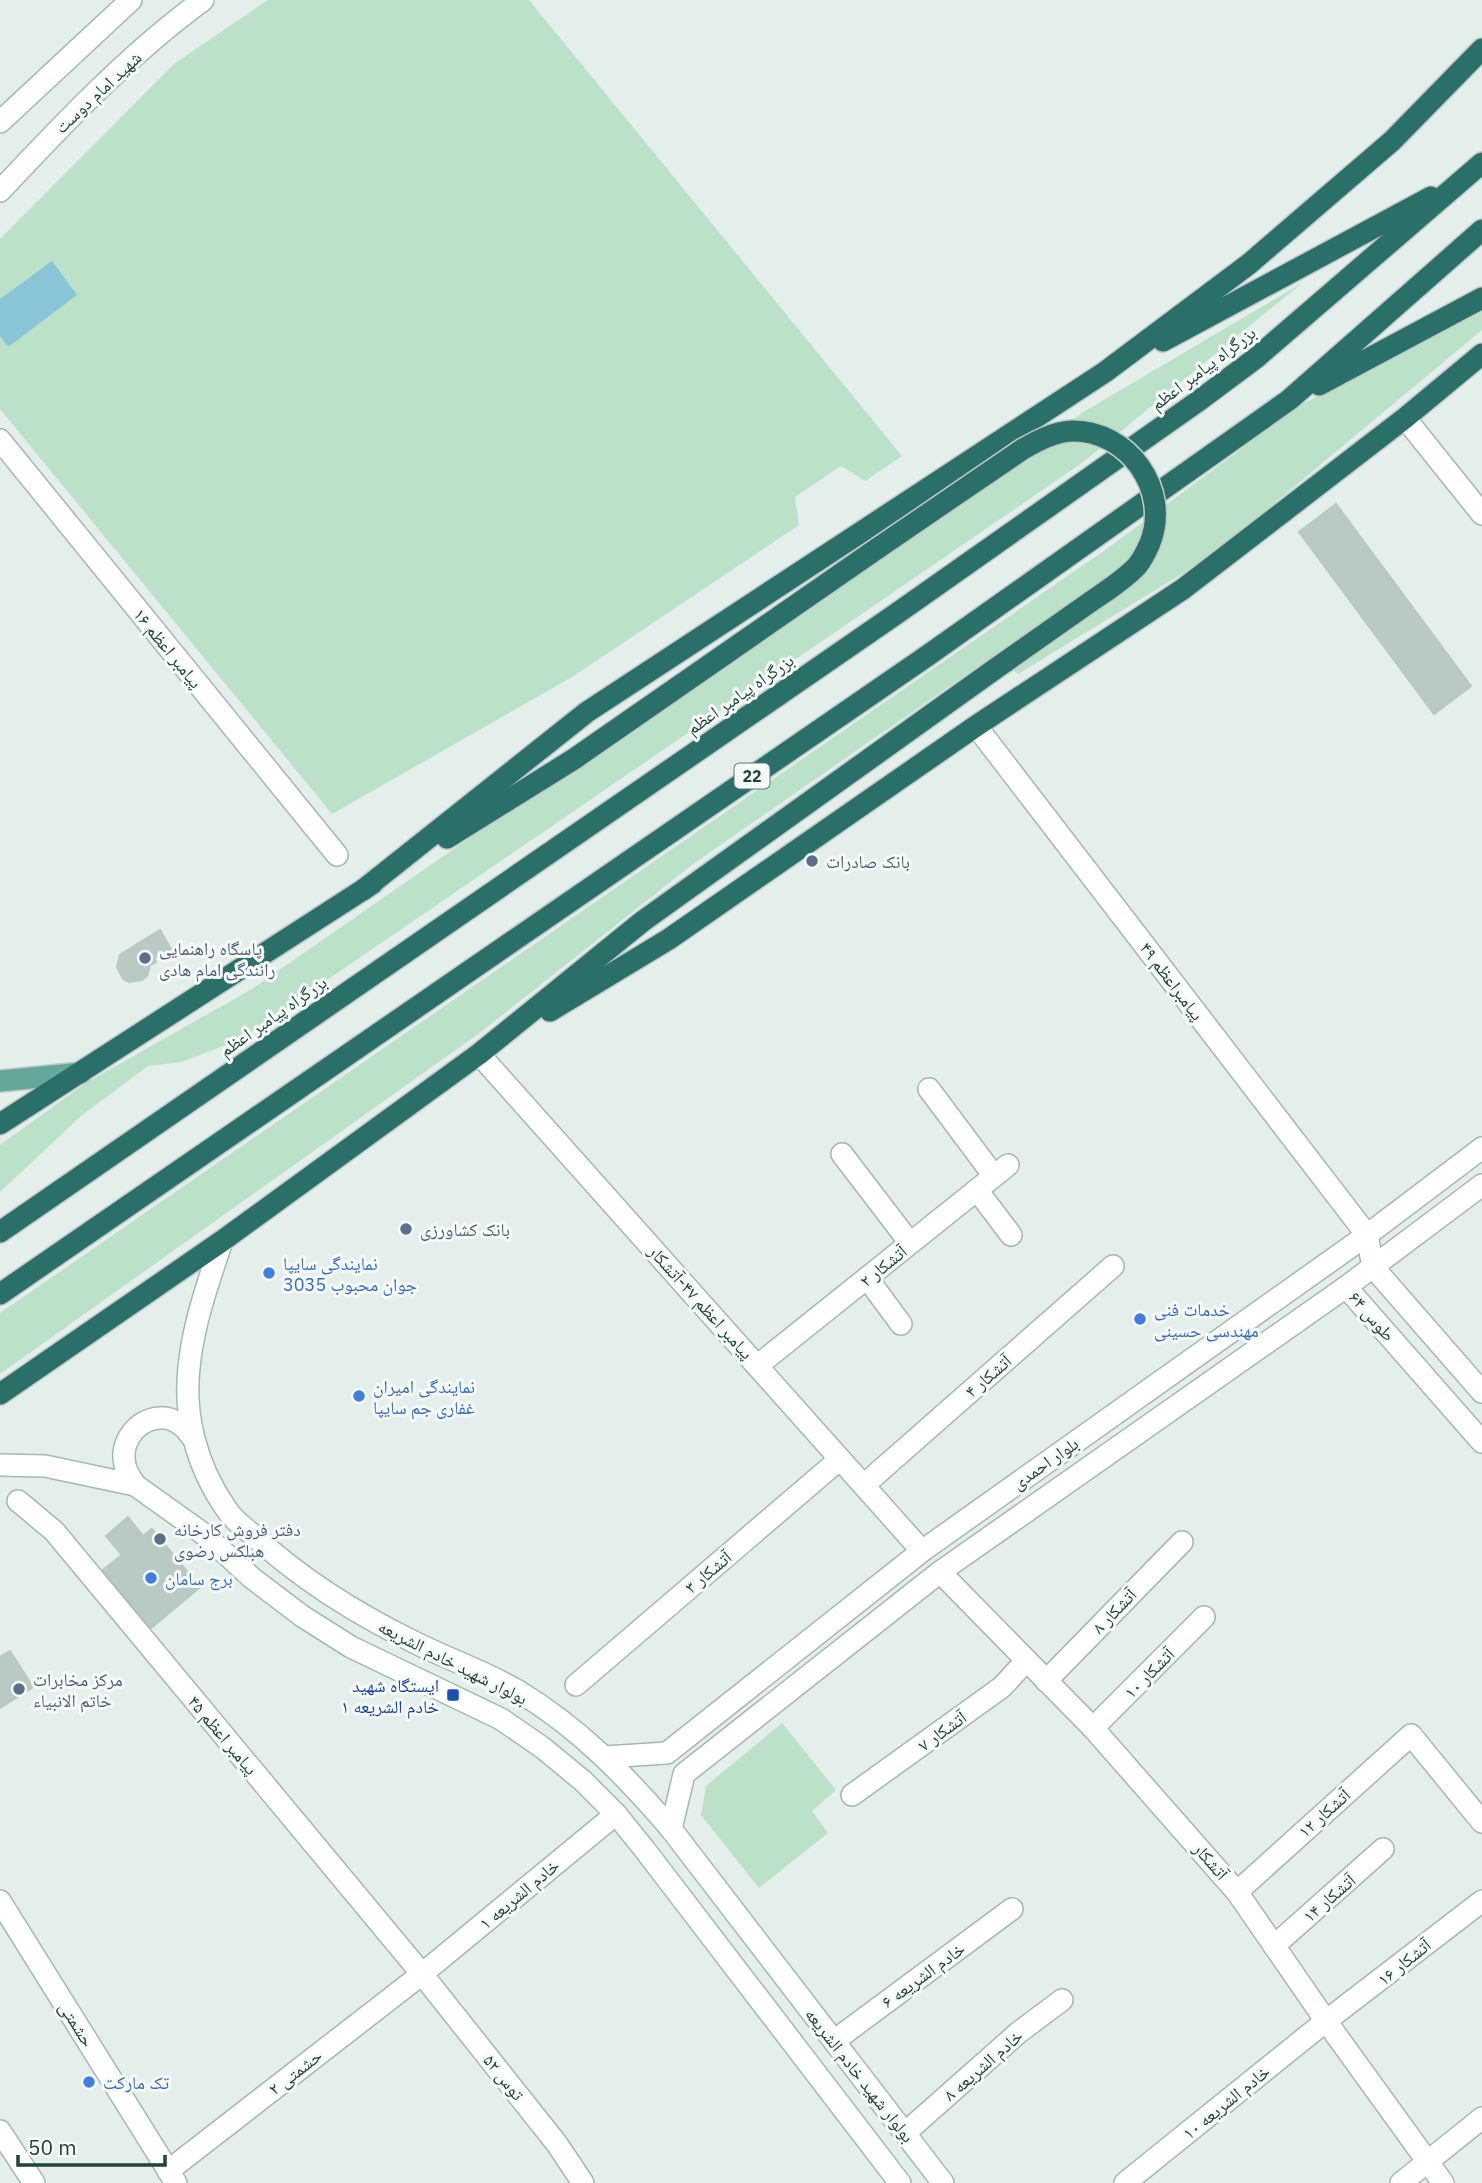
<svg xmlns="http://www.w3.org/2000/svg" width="1482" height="2183" font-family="'IBM Plex Sans','Noto Naskh Arabic',sans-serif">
  <rect width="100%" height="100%" fill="#e4eeeb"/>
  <g fill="#bce1c9">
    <path d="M268,0H529L902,456L865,481L841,466L795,497L799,525L572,677L332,814L0,409V239L174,64Z"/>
    <path d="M1302,283L1082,463L241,1039L182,1062L148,1066L81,1116L0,1192V1145L86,1083L252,989L1085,411Z"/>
    <path d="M1482,311V330L1211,556L1018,674L993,656L693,864L481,1032L0,1374V1313L1108,548L1299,406Z"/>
    <path d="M782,1723L836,1790L812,1811L828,1833L759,1888L701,1815L706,1786Z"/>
  </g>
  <path fill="#89c4d7" d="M52,261L77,295L8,347L0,336V299Z"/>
  <g fill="#b9cac4" stroke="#b6c9c2" stroke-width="2">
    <path d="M1336,504L1471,686L1434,714L1299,532Z"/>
    <path d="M160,930L171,949L154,958L156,962L150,965L147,976L142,980L129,982L123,979L117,967L120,955Z"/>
    <path d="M128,1517L143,1536L152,1529L200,1587L151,1628L103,1570L122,1555L106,1536Z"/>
    <path d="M10,1651L33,1687L0,1708V1657Z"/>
  </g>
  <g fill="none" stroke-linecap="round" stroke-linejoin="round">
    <g stroke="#a6b7b3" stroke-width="24">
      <g id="street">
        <path d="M1405,418L1482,514"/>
        <path d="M0,440L337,855"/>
        <path d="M976,726L1367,1235L1373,1267L1482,1392"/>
        <path d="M479,1054L922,1551"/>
        <path d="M929,1089L994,1176"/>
        <path d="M842,1154L910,1243"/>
        <path d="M977,1190L1011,1235"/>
        <path d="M867,1278L901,1324"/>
        <path d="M1346,1287L1482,1442"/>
        <path d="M757,1366L1008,1165"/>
        <path d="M864,1485L1113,1266"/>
        <path d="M18,1501L54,1531L422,1974L557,2144L583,2183"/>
        <path d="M940,1572L1093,1728L1237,1892L1326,2021L1443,2183"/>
        <path d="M1046,1681L1182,1542"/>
        <path d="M576,1685L840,1459"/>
        <path d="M1093,1728L1204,1617"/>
        <path d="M605,1757L667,1753L922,1551L1367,1235L1482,1148"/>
        <path d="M852,1795L1002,1687L1026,1661"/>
        <path d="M671,1829L684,1774L940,1572L1346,1287L1482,1185"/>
        <path d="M1237,1892L1411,1735L1482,1822"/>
        <path d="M1274,1946L1383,1849"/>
        <path d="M834,2041L1012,1909"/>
        <path d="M0,2131L34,2183"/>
        <path d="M905,2133L1018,2033L1062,2000"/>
        <path d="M168,2171L422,1974L616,1814"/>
        <path d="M1125,2183L1326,2021L1482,1901"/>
        <path d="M1401,2183L1482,2118"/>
      </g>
    </g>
    <g stroke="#a1bbb4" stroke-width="24">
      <g id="secondary">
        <path d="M0,122L131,0"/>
        <path d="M0,191C63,124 128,55 203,0"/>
        <path d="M222,1241C209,1280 195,1319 190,1359C182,1413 196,1466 227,1510C233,1520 245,1528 254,1536C301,1579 355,1613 412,1641C447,1659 484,1671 518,1691C578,1727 626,1776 671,1829L943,2183"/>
        <path d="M0,1465L45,1466L135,1485L205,1535L252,1578L302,1616L351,1647L501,1719L543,1748L583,1781L616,1814L645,1850L900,2183"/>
        <path d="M135,1485C131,1479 126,1471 125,1465C117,1433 154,1404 181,1425C186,1428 189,1434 193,1438"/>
        <path d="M0,1901L176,2183"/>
      </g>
    </g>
    <g stroke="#c1cac8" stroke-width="24">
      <path id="primary" d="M0,1081L81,1073"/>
    </g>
    <g stroke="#c1cac8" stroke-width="24">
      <g id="highway">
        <path d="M1163,341L1431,197"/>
        <path d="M1319,385L1482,298"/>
        <path d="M447,838L574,759L878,548"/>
        <path d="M363,890L587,712L1105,372L1249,264L1392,141L1482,49"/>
        <path d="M550,1011L669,939L976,726L1183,589L1405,418L1482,354"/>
        <path d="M0,1124L372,884"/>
        <path d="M0,1232L896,614L1197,402L1256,358L1482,163"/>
        <path d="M0,1294L927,656L1289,400L1482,230"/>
        <path d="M0,1394L222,1241L479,1054L643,921L995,669"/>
      </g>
    </g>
    <use href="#street" stroke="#fff" stroke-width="21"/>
    <use href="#secondary" stroke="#fff" stroke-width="21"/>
    <use href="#primary" stroke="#65a79b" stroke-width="21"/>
    <use href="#highway" stroke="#2b7068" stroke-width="21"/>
    <g stroke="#c1cac8" stroke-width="24" stroke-linecap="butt">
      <path id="highway-bridge" d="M878,548L1023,449C1039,440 1054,432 1072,431C1128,430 1171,490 1150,543C1147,550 1142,560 1137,566C1123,581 1103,593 1086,605C1056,626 1025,648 995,669"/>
    </g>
    <use href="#highway-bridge" stroke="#2b7068" stroke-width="21"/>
  </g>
  <g fill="#5c6f8a" stroke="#f5faf8" stroke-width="2.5">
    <circle cx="812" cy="861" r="7"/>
    <circle cx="145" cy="958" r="7"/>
    <circle cx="406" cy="1229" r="7"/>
    <circle cx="160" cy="1539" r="7"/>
    <circle cx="19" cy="1689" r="7"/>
  </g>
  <g fill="#3f7fe0" stroke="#f5faf8" stroke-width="2.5">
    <circle cx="269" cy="1273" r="7"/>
    <circle cx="1140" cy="1319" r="7"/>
    <circle cx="359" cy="1396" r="7"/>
    <circle cx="151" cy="1578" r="7"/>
    <circle cx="89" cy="2082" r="7"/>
  </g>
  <rect fill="#1a4fb4" stroke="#f5faf8" stroke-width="2.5" x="446" y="1688" width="14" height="14" rx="3.5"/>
  <g text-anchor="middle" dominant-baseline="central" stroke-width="6" stroke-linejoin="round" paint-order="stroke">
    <rect fill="#f5faf8" stroke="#617974" stroke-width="2" x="734.5" y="763.5" width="35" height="25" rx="5"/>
    <g font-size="16" font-weight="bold" fill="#22423c">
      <text x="752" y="776">22</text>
    </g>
    <g font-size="18" fill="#22423c" stroke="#f5faf8">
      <text transform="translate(98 92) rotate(-43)">شهید امام دوست</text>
      <text transform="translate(1203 368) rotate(-37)">بزرگراه پیامبر اعظم</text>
      <text transform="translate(168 648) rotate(51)">پیامبر اعظم ۱۶</text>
      <text transform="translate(740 694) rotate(-35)">بزرگراه پیامبر اعظم</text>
      <text transform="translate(1172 981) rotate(53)">پیامبراعظم ۴۹</text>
      <text transform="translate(273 1016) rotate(-35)">بزرگراه پیامبر اعظم</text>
      <text transform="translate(883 1266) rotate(-39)">آتشکار ۲</text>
      <text transform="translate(701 1302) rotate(48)">پیامبر اعظم ۴۷-آتشکار</text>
      <text transform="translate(1372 1316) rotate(49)">طوس ۶۴</text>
      <text transform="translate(988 1376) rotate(-41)">آتشکار ۴</text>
      <text transform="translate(1045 1463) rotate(-35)">بلوار احمدی</text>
      <text transform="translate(708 1572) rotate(-40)">آتشکار ۳</text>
      <text transform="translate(1114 1611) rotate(-46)">آتشکار ۸</text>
      <text transform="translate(453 1662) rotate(27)">بولوار شهید خادم الشریعه</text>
      <text transform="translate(1149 1673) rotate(-45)">آتشکار ۱۰</text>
      <text transform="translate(942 1731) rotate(-36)">آتشکار ۷</text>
      <text transform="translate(223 1735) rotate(50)">پیامبر اعظم ۴۵</text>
      <text transform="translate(1324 1813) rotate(-42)">آتشکار ۱۲</text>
      <text transform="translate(1211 1861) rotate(49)">آتشکار</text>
      <text transform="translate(519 1894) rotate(-40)">خادم الشریعه ۱</text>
      <text transform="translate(1329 1898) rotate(-41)">آتشکار ۱۴</text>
      <text transform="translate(1404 1962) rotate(-39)">آتشکار ۱۶</text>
      <text transform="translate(923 1975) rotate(-36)">خادم الشریعه ۶</text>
      <text transform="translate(77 2024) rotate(58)">حشمتی</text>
      <text transform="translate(983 2065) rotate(-41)">خادم الشریعه ۸</text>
      <text transform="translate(295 2072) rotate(-38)">حشمتی ۲</text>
      <text transform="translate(860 2075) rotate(52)">بولوار شهید خادم الشریعه</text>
      <text transform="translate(504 2077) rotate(51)">توس ۵۲</text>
      <text transform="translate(1226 2102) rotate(-39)">خادم الشریعه ۱۰</text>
    </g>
    <g font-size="18" fill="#4e5e75" stroke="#f5faf8" text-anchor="start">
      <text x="826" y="861">بانک صادرات</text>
      <text x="159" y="948">پاسگاه راهنمایی<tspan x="159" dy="21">رانندگی امام هادی</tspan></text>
      <text x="420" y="1229">بانک کشاورزی</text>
      <text x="174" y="1529">دفتر فروش کارخانه<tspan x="174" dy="21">هبلکس رضوی</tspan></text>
      <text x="33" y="1679">مرکز مخابرات<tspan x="33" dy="21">خاتم الانبیاء</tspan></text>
    </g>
    <g font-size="18" fill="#366cbe" stroke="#f5faf8" text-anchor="start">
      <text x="283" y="1263">نمایندگی سایپا<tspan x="283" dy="21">جوان محبوب 3035</tspan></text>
      <text x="1154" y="1309">خدمات فنی<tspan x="1154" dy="21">مهندسی حسینی</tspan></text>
      <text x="373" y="1386">نمایندگی امیران<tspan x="373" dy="21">غفاری جم سایپا</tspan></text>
      <text x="165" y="1578">برج سامان</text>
      <text x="103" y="2082">تک مارکت</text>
    </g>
    <g font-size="18" fill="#164399" stroke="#f5faf8" text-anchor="end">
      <text x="439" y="1685">ایستگاه شهید<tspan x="439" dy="21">خادم الشریعه ۱</tspan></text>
    </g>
  </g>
  <path d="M18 2155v10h147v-10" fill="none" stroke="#22423c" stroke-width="3.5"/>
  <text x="28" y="2155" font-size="21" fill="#22423c" stroke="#f5faf8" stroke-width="5" paint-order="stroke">50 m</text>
</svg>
